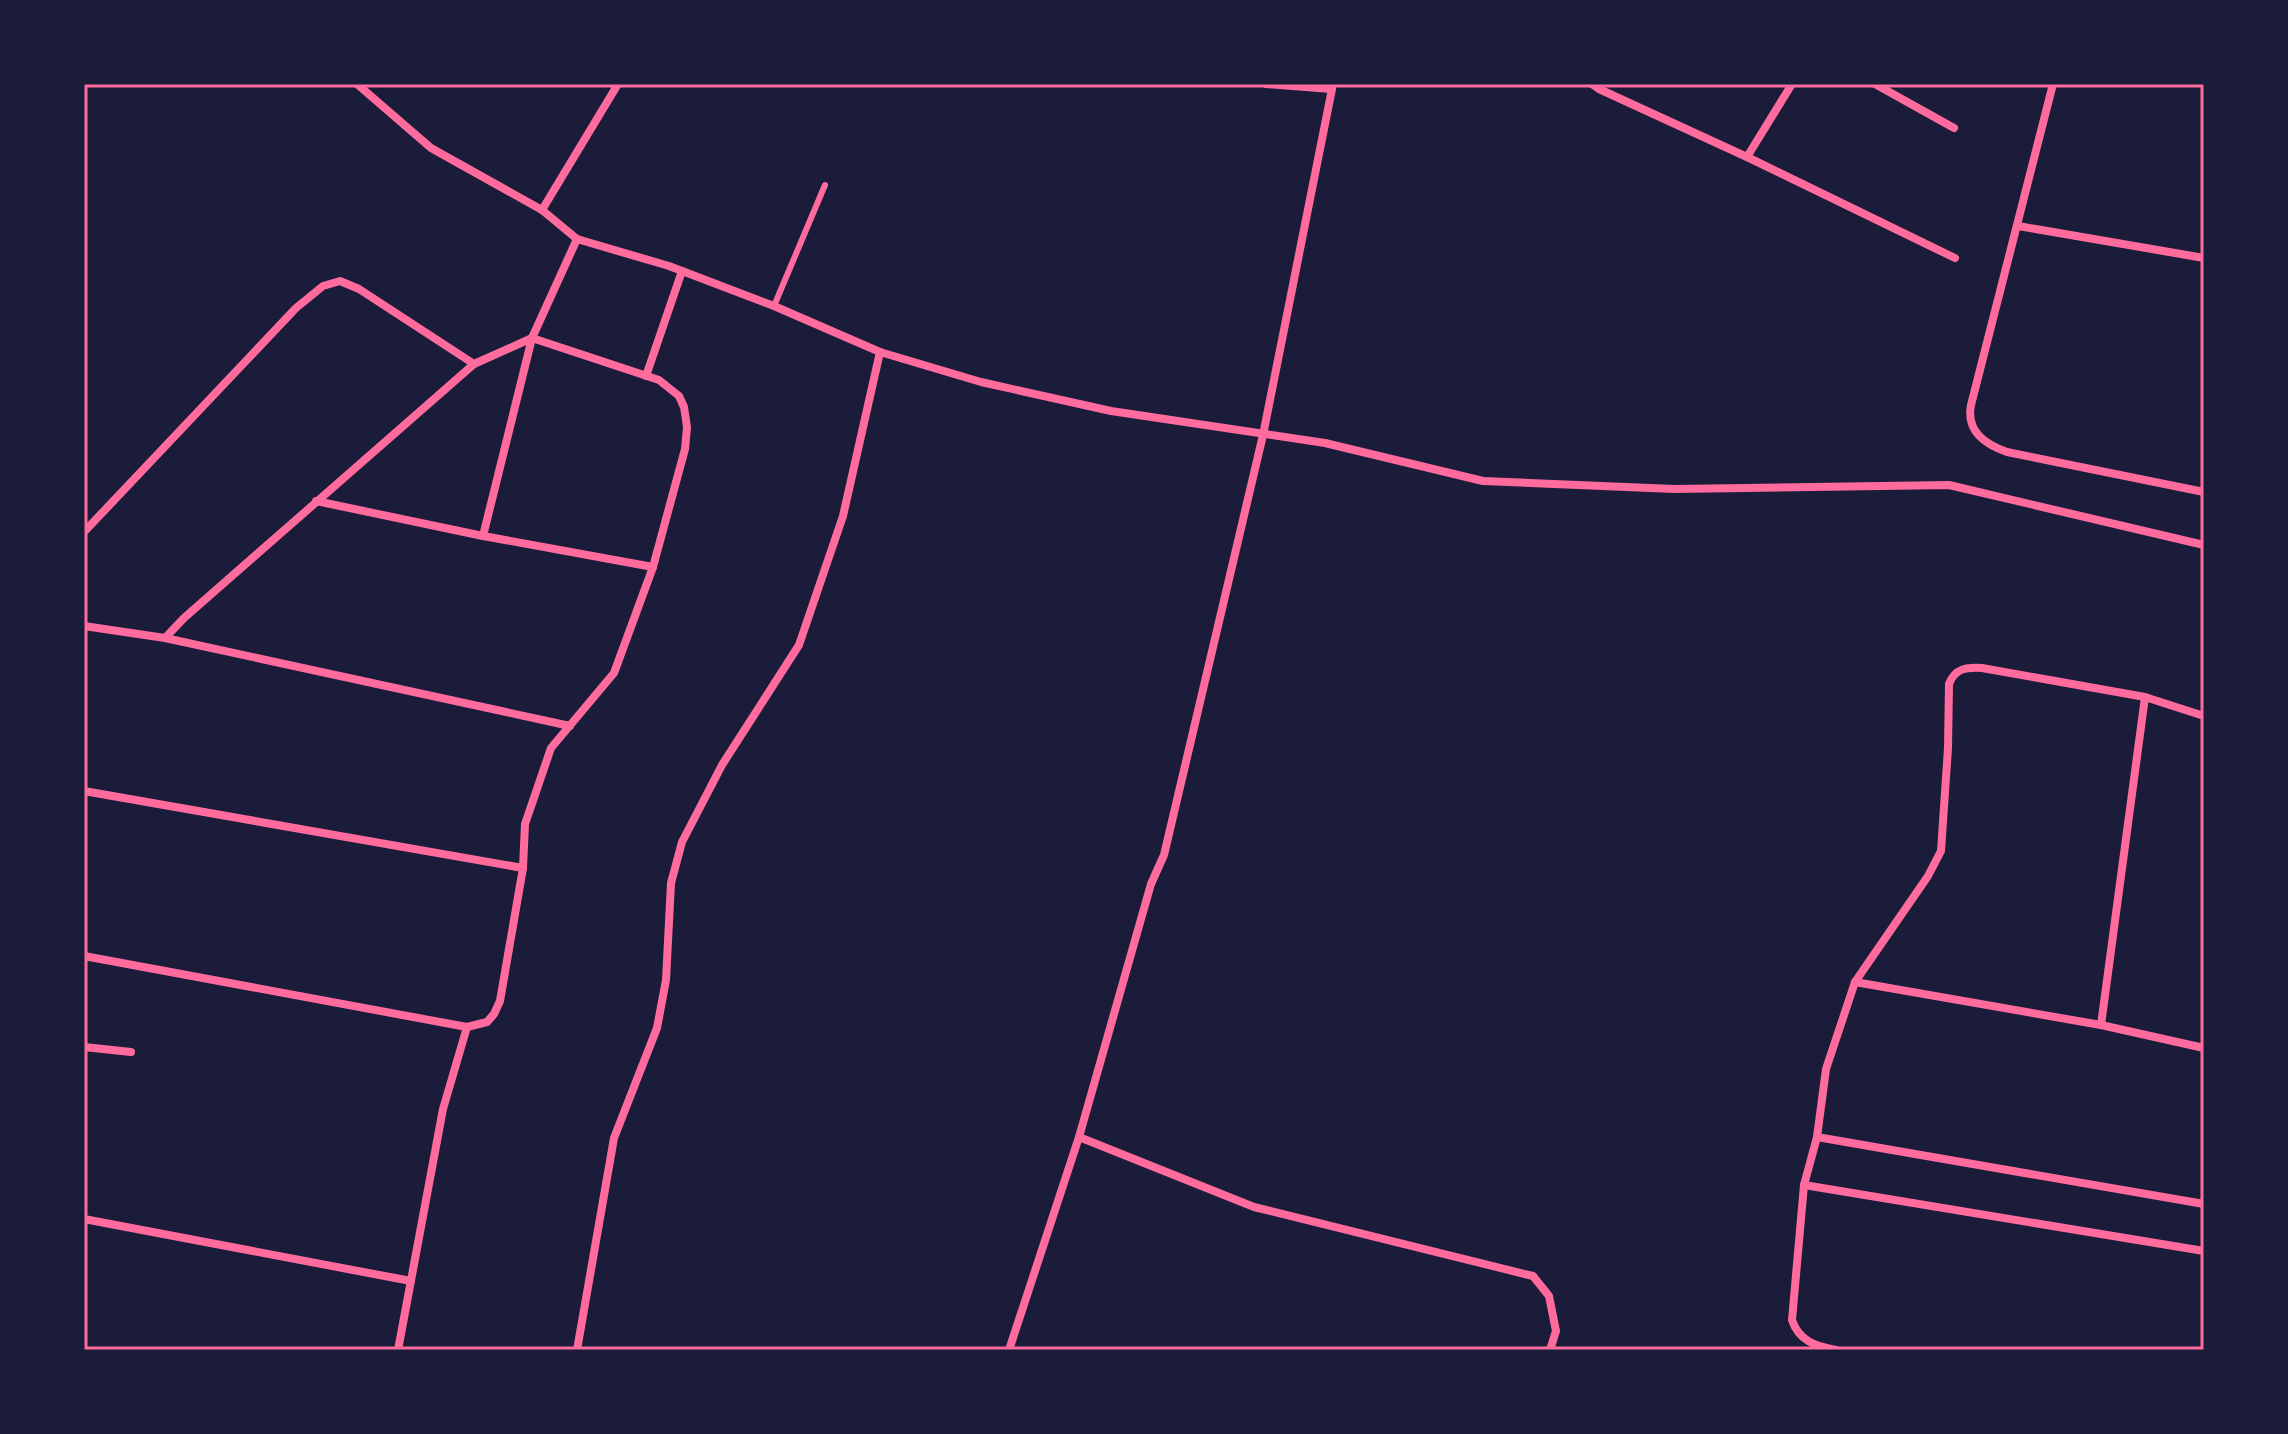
<svg xmlns="http://www.w3.org/2000/svg" width="2288" height="1434" font-family="Inter,sans-serif">
  <rect width="100%" height="100%" fill="#1b1b3a"/>
  <g fill="none" stroke-linecap="round" stroke-linejoin="round">
    <path stroke="#ff6b9d" stroke-width="6" d="M774,306L825,185"/>
    <g stroke="#ff6b9d" stroke-width="8">
      <path d="M357,84L431,148L542,210L577,239L669,266L774,306L880,352L981,382L1111,411L1325,443L1483,481L1674,489L1949,485L2204,545"/>
      <path d="M1266,84L1331,89"/>
      <path d="M1592,84L1599,89L1747,157L1955,258"/>
      <path d="M1875,84L1954,128"/>
      <path d="M2053,84L1971,405C1966,431 1984,444 2007,452L2204,492"/>
      <path d="M1747,157L1792,84"/>
      <path d="M542,210L618,84"/>
      <path d="M2018,226L2204,258"/>
      <path d="M646,376L682,271"/>
      <path d="M316,501L483,536L653,567"/>
      <path d="M84,532L296,308L323,286L340,281L359,289L474,364"/>
      <path d="M84,626L165,638L184,618L474,364L532,338L483,536"/>
      <path d="M165,638L570,726"/>
      <path d="M2204,716L2145,697L1982,668C1967,667 1955,668 1949,684L1948,748L1941,851L1928,876L1855,982L2101,1025L2204,1048"/>
      <path d="M84,791L523,868"/>
      <path d="M84,956L467,1027L487,1022L494,1014L500,1001L523,868L525,824L551,748L614,673L653,567L685,449L687,427L684,407L679,396L659,380L532,338L577,239"/>
      <path d="M1855,982L1826,1069L1817,1137L1804,1185L2204,1251"/>
      <path d="M2101,1025L2145,697"/>
      <path d="M84,1047L131,1052"/>
      <path d="M1079,1137L1254,1207L1533,1276L1549,1296L1556,1331L1550,1350"/>
      <path d="M1817,1137L2204,1204"/>
      <path d="M1804,1185L1792,1320C1799,1341 1815,1346 1836,1350"/>
      <path d="M84,1219L411,1281"/>
      <path d="M398,1350L443,1109L467,1027"/>
      <path d="M577,1350L614,1138L657,1028L666,980L671,883L682,842L722,765L799,645L843,516L880,352"/>
      <path d="M1009,1350L1079,1137L1151,884L1164,855L1263,435L1333,84"/>
    </g>
  </g>
  <rect width="2288" height="1434" fill="none" stroke="#1b1b3a" stroke-width="172"/>
  <rect x="86" y="86" width="2116" height="1262" fill="none" stroke="#ff6b9d" stroke-width="3"/>
</svg>
